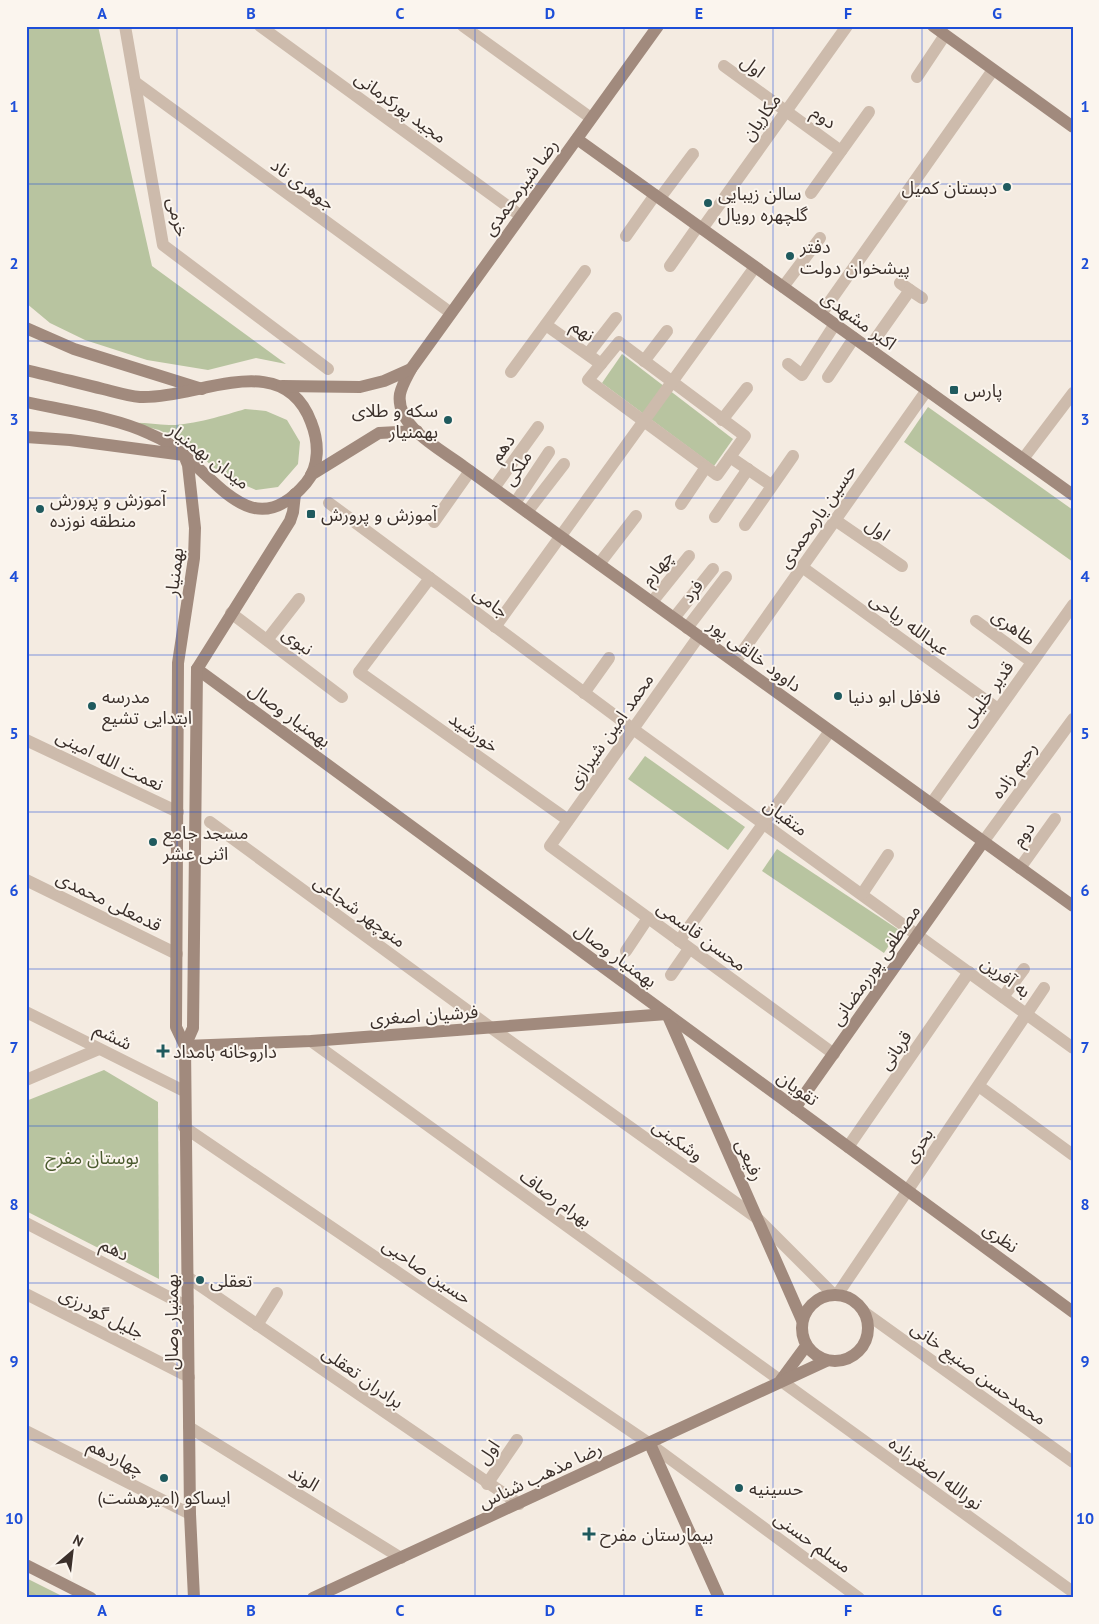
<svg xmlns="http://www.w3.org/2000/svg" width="1099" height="1624" font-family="'PT Sans','Noto Sans Arabic',sans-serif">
  <rect width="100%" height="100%" fill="#f4ebe1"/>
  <g fill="#b8c4a0">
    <path d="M26,26H98L152,266L286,364L256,358L208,370L147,360L85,340L50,323L26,303Z"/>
    <path d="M622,354L733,439L714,466L602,383Z"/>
    <path d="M928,407L1073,510V562L904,442Z"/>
    <path d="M245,409L266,411L287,420L300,442L298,464L278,487L256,490L233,480L213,467L188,444L159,430L130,423C144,422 156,425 169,425C188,426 226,415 245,409Z"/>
    <path d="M645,756L745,827L728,850L628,779Z"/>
    <path d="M777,849L899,930L884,953L762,871Z"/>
    <path d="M104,1070L158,1102L159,1279L26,1211V1101Z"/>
    <path d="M26,1578L66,1598H26Z"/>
  </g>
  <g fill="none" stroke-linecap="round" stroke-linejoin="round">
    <g stroke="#cdbbac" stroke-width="12">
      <path d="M125,26L163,245L328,369"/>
      <path d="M260,26L521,216"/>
      <path d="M463,26L591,118"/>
      <path d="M724,66L841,151"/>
      <path d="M917,77L945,35"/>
      <path d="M135,82L451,313"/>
      <path d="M811,193L869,112"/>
      <path d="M660,198L693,154"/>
      <path d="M702,229L847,26"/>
      <path d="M626,236L655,195"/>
      <path d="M670,266L698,226"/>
      <path d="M900,283L910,290"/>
      <path d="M783,287L820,238"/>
      <path d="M821,314L993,70"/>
      <path d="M546,325L601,364"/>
      <path d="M619,342L745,436L717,475L588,380Z"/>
      <path d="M869,348L910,290L922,298"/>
      <path d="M588,354L616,318"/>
      <path d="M644,361L667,331"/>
      <path d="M788,364L802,375L835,324"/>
      <path d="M511,372L585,271"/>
      <path d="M828,377L854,338"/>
      <path d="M722,420L747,388"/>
      <path d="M730,457L771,485"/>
      <path d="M1023,459L1073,393"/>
      <path d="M494,488L538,427"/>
      <path d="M329,503L633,729L1073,1048"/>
      <path d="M515,503L549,452"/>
      <path d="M681,504L706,467"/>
      <path d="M527,512L564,464"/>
      <path d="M715,517L748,469"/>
      <path d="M835,520L902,566"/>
      <path d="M434,522L470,471"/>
      <path d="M745,525L793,456"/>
      <path d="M599,564L636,516"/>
      <path d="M802,567L998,709"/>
      <path d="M430,578L359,672L568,820"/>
      <path d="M652,602L689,556"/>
      <path d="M231,613L342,697"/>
      <path d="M674,618L713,569"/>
      <path d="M976,621L1032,662"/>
      <path d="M495,627L755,267"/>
      <path d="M687,628L726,577"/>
      <path d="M699,636L550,846L834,1054"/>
      <path d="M267,640L299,599"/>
      <path d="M735,662L927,390"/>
      <path d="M584,693L609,658"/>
      <path d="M26,740L178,812"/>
      <path d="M931,804L1073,605"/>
      <path d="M210,822L490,1027L757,1218L834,1295"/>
      <path d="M983,842L1073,719"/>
      <path d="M1020,868L1055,819"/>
      <path d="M26,880L177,954"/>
      <path d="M862,894L888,855"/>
      <path d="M679,941L830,731"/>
      <path d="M626,951L648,918"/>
      <path d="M671,975L689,949"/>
      <path d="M1003,997L1024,969"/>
      <path d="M26,1012L184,1091"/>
      <path d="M311,1041L1073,1592"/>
      <path d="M26,1080L99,1049"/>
      <path d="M980,1087L1073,1155"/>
      <path d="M184,1127L650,1444L859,1598"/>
      <path d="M848,1147L969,972"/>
      <path d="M26,1223L188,1307"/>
      <path d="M189,1278L519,1504"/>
      <path d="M26,1294L189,1377"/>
      <path d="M837,1295L1044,988"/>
      <path d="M864,1312L1073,1462"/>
      <path d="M257,1325L277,1293"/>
      <path d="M189,1427L401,1558"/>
      <path d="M26,1431L190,1514"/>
      <path d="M487,1484L517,1440"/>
    </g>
    <g stroke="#a18a7d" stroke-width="12">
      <path d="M658,26L411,369C407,377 402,385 400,394C395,427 442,450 463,466L1073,906"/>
      <path d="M933,26L1073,127"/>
      <path d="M577,139L1073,495"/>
      <path d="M26,328L74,349L202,389"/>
      <path d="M26,370C52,376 78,383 103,389C115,392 128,396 140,397C198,399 283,347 311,422C319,442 320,466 306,483C257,541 223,488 185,456C175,447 162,439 150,434C118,418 63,410 26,402"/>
      <path d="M282,386L360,387L384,381L411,369"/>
      <path d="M26,437L70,440L184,455L188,465L195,528L194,558L178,663L176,1027L185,1046L190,1514L194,1598"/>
      <path d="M311,475L379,433L417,431"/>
      <path d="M197,669L1073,1312"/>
      <path d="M197,669L290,521L293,512L295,494"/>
      <path d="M668,1016L802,1320"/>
      <path d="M185,1046L311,1041L667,1014"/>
      <path d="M185,1046L193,1028L197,669"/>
      <path d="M795,1108L983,842"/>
      <circle cx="835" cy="1328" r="33"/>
      <path d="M781,1380L806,1346"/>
      <path d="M650,1444L719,1598"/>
      <path d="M26,1565L91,1598"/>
      <path d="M313,1598L826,1361"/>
    </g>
  </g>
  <path fill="none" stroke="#1d4ed8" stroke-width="1" stroke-opacity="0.55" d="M177,26V1598M326,26V1598M475,26V1598M624,26V1598M773,26V1598M922,26V1598M26,184H1073M26,341H1073M26,498H1073M26,655H1073M26,812H1073M26,969H1073M26,1126H1073M26,1283H1073M26,1440H1073"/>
  <g fill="#1f5a5e" stroke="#fbf5ee" stroke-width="2">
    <circle cx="1007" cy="187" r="5"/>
    <circle cx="708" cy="203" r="5"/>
    <circle cx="790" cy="256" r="5"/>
    <rect x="949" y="385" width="10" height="10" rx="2.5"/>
    <circle cx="448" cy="420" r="5"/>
    <circle cx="40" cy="509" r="5"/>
    <rect x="306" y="509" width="10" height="10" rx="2.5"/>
    <circle cx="838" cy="696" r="5"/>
    <circle cx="92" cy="706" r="5"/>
    <circle cx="153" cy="842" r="5"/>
    <path d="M160.5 1043.5h5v5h5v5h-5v5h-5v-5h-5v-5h5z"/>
    <circle cx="200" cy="1280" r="5"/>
    <circle cx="164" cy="1478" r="5"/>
    <circle cx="739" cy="1488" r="5"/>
    <path d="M586.5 1526.5h5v5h5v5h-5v5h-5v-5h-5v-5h5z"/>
  </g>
  <g text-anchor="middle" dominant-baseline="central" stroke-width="4" stroke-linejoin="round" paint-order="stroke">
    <g font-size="18" fill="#3b302b" stroke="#fbf5ee">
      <text transform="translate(753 66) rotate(37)">اول</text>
      <text transform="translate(401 107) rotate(36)">مجید پورکرمانی</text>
      <text transform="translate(761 117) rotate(-54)">مکاریان</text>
      <text transform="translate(824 117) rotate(35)">دوم</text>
      <text transform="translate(303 184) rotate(36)">جوهری ناد</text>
      <text transform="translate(520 187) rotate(-54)">رضا شیرمحمدی</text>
      <text transform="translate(178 217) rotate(76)">خرمی</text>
      <text transform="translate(859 320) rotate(36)">اکبر مشهدی</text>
      <text transform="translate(583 330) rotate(35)">نهم</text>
      <text transform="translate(502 448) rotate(-54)">دهم</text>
      <text transform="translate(209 456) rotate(37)">میدان بهمنیار</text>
      <text transform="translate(517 468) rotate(-57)">ملکی</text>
      <text transform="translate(817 516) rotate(-55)">حسین یارمحمدی</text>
      <text transform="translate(878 529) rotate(35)">اول</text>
      <text transform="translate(657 568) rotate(-52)">چهارم</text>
      <text transform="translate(174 572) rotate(-83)">بهمنیار</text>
      <text transform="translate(692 591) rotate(-53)">فرد</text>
      <text transform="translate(491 602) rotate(37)">جامی</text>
      <text transform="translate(910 624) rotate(36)">عبدالله ریاحی</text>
      <text transform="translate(1014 627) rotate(36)">طاهری</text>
      <text transform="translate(298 641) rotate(37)">نبوی</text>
      <text transform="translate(755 655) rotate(36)">داوود خالقی پور</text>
      <text transform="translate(987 694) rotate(-54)">قدیر خلیلی</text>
      <text transform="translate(290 715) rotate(36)">بهمنیار وصال</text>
      <text transform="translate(610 731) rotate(-55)">محمد امین شیرازی</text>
      <text transform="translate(474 732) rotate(35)">خورشید</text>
      <text transform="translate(110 760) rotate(26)">نعمت الله امینی</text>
      <text transform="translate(1014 770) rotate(-54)">رحیم زاده</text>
      <text transform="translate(786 817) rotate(36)">متقیان</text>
      <text transform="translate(1023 834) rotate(-55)">دوم</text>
      <text transform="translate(109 901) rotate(26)">قدمعلی محمدی</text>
      <text transform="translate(360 911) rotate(36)">منوچهر شجاعی</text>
      <text transform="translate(702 936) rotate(36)">محسن قاسمی</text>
      <text transform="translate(616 955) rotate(36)">بهمنیار وصال</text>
      <text transform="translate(875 965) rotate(-55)">مصطفی پوررمضانی</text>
      <text transform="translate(1006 977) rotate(36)">به آفرین</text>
      <text transform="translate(424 1015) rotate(-4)">فرشیان اصغری</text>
      <text transform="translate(113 1036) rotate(26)">ششم</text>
      <text transform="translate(895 1050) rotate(-55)">قربانی</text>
      <text transform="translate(798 1088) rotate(36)">تقویان</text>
      <text transform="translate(678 1140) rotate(36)">وشکینی</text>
      <text transform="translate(918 1145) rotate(-55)">بحری</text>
      <text transform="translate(750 1160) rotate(66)">رفیعی</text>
      <text transform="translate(556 1198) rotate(36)">بهرام رصاف</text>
      <text transform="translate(1001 1237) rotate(36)">نظری</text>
      <text transform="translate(115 1249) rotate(27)">دهم</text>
      <text transform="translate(427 1271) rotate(34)">حسین صاحبی</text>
      <text transform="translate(102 1313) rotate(27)">جلیل گودرزی</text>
      <text transform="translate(171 1322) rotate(-90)">بهمنیار وصال</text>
      <text transform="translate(979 1373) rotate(36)">محمدحسن صنیع خانی</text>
      <text transform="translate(363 1377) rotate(35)">برادران تعقلی</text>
      <text transform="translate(488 1452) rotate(-55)">اول</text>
      <text transform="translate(116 1457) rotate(27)">چهاردهم</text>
      <text transform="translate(936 1473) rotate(36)">نورالله اصغرزاده</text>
      <text transform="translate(540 1475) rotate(-25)">رضا مذهب شناس</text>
      <text transform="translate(304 1478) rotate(32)">الوند</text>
      <text transform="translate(813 1542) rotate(36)">مسلم حسنی</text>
    </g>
    <g font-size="18" fill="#3b302b" stroke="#fbf5ee" text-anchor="start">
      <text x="997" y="187" text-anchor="end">دبستان کمیل</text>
      <text x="718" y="193">سالن زیبایی<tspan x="718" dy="21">گلچهره رویال</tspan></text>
      <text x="800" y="246">دفتر<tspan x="800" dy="21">پیشخوان دولت</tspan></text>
      <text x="964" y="390">پارس</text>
      <text x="438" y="410" text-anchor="end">سکه و طلای<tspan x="438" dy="21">بهمنیار</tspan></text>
      <text x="50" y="499">آموزش و پرورش<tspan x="50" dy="21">منطقه نوزده</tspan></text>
      <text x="321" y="514">آموزش و پرورش</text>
      <text x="102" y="696">مدرسه<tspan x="102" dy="21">ابتدایی تشیع</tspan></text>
      <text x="848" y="696">فلافل ابو دنیا</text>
      <text x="163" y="832">مسجد جامع<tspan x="163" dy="21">اثنی عشر</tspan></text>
      <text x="173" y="1051">داروخانه بامداد</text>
      <text x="210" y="1280">تعقلی</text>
      <text x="749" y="1488">حسینیه</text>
      <text x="164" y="1497" text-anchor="middle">ایساکو (امیرهشت)</text>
      <text x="600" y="1534">بیمارستان مفرح</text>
    </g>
    <g font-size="18" fill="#4a5a2e" stroke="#fbf5ee">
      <text x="92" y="1157">بوستان مفرح</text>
    </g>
  </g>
  <rect width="1099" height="1624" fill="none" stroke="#fbf5ee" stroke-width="55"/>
  <g transform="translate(72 1552) rotate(28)" stroke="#fbf5ee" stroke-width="4" paint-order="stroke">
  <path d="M0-4L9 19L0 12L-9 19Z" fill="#3b302b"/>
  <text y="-8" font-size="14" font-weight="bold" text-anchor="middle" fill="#3b302b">N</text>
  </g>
  <rect x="28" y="28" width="1044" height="1568" fill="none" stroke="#1d4ed8" stroke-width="2"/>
  <g font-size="16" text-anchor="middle" font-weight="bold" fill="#1d4ed8">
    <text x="102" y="19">A</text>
    <text x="251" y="19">B</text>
    <text x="400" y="19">C</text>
    <text x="550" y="19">D</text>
    <text x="699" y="19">E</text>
    <text x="848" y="19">F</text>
    <text x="997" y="19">G</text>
    <text x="14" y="112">1</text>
    <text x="1085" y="112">1</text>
    <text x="14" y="269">2</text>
    <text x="1085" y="269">2</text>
    <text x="14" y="425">3</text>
    <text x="1085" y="425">3</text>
    <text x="14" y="582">4</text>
    <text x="1085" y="582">4</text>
    <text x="14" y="739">5</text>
    <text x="1085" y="739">5</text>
    <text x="14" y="896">6</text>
    <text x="1085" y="896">6</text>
    <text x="14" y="1053">7</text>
    <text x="1085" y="1053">7</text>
    <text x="14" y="1210">8</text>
    <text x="1085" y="1210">8</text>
    <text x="14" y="1367">9</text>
    <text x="1085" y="1367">9</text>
    <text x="14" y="1524">10</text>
    <text x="1085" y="1524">10</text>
    <text x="102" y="1616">A</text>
    <text x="251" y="1616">B</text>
    <text x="400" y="1616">C</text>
    <text x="550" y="1616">D</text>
    <text x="699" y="1616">E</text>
    <text x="848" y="1616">F</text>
    <text x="997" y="1616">G</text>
  </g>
</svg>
